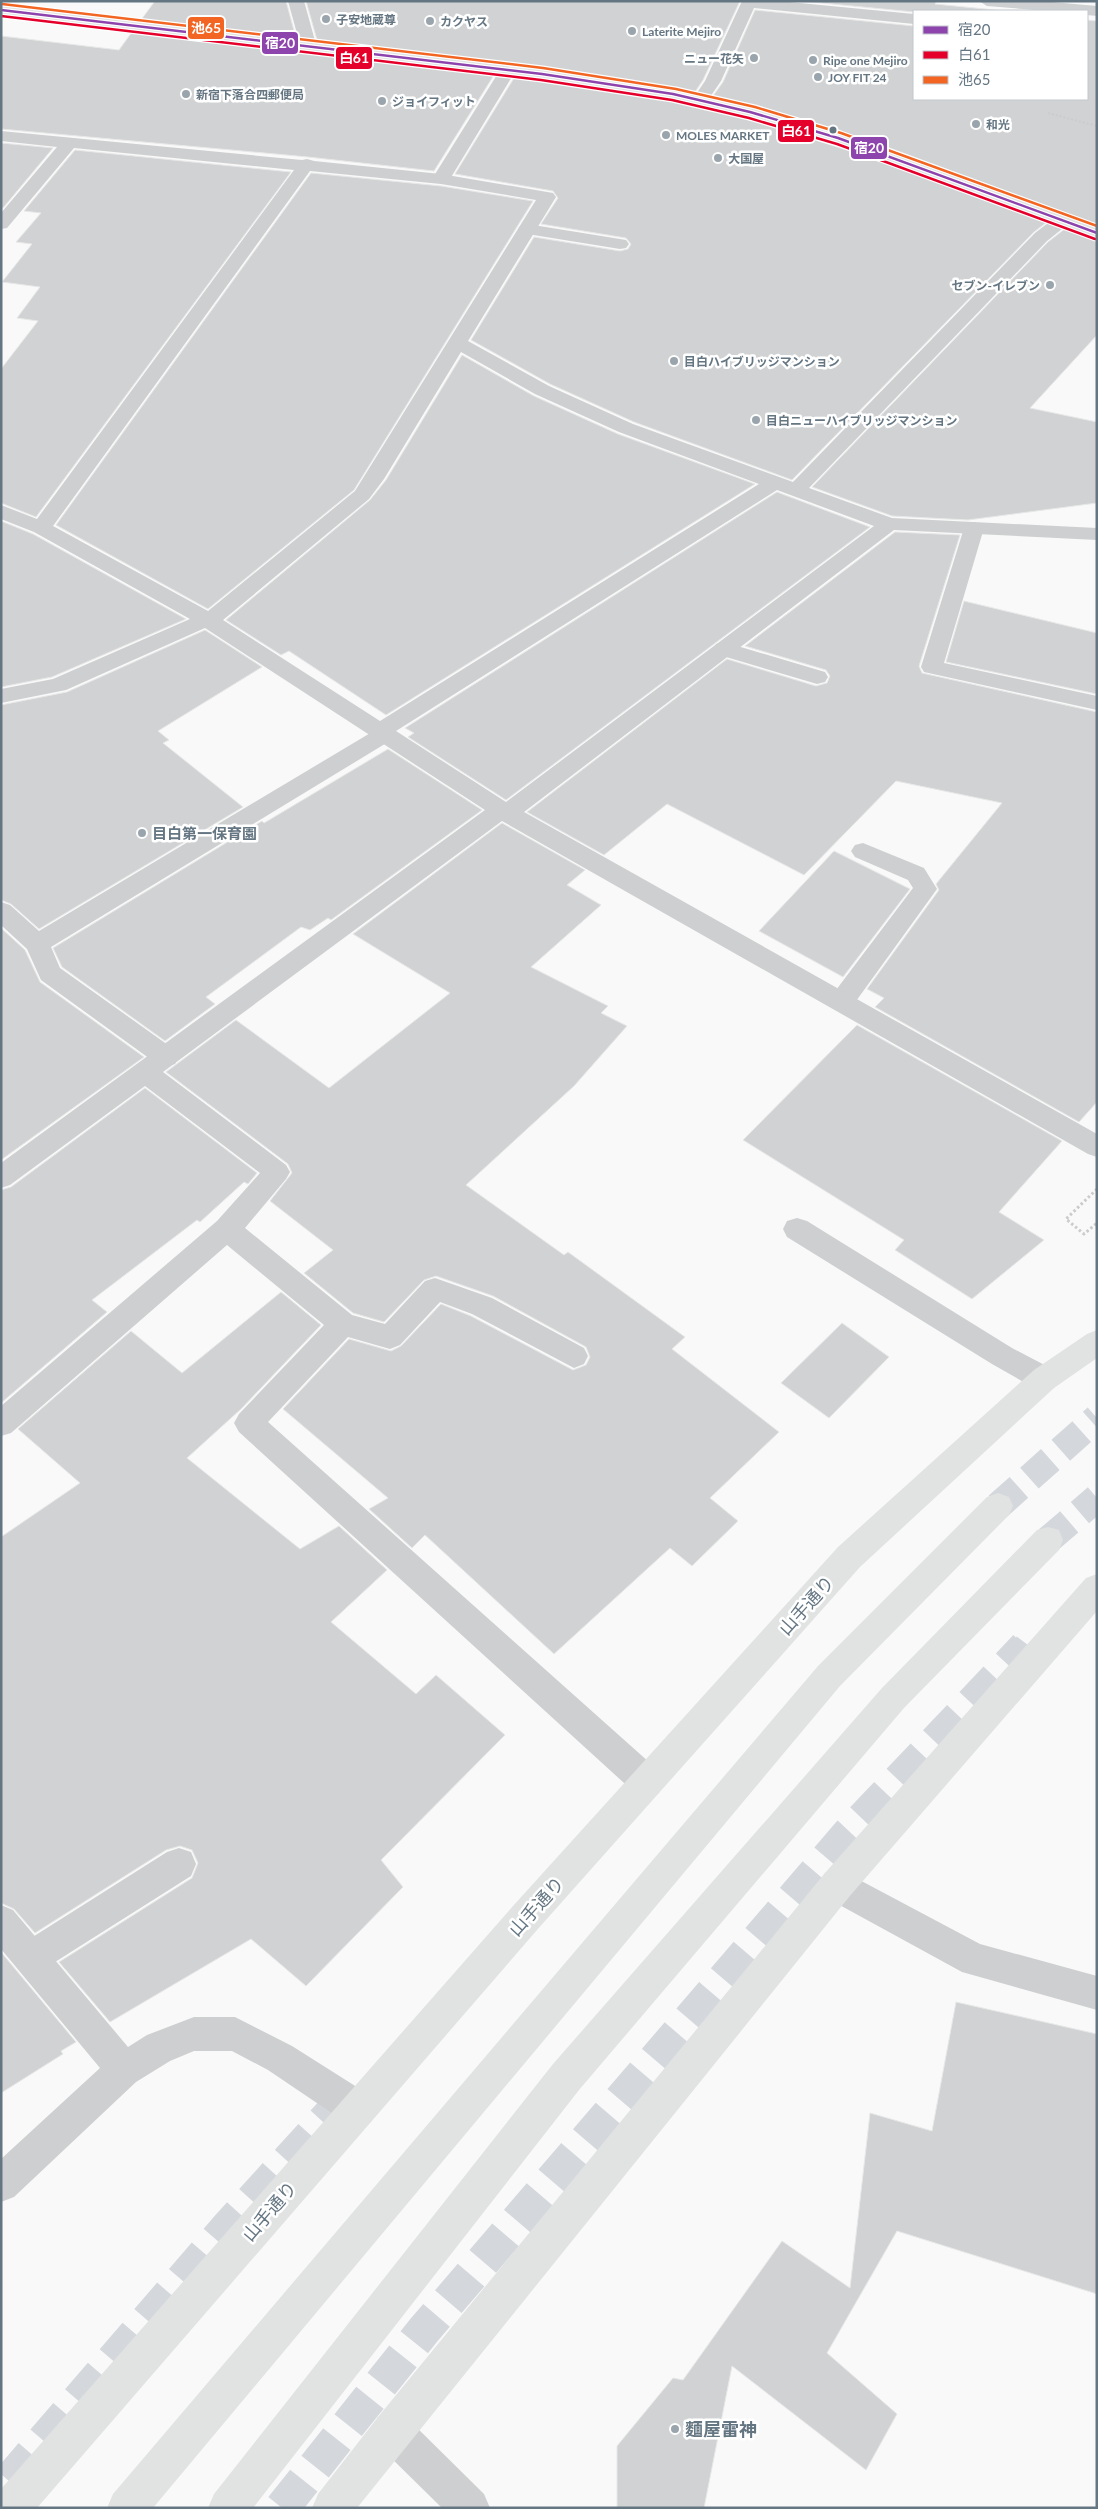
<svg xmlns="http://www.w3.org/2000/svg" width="1098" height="2509" font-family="Lato,'Noto Sans JP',sans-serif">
  <rect width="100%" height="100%" fill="#f9f9f9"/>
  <g fill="#d0d2d3" stroke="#e8e8e8">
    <path d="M155,1H286L296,38L141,20Z"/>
    <path d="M306,1H740L703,80L695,92L542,67L317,40Z"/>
    <path d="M801,1H936L935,4L1005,11L914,12Z"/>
    <path d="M755,10L914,26V99H1087V20L1097,21V225L887,147L802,119L713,96L723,82Z"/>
    <path d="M132,32L303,53L494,75L434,171L308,157L1,129V36L119,50Z"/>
    <path d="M514,78L662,99L746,118L894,165L1047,222L1034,232L792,480L634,422L550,384L471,340L534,237L620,251L628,249L631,244L626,238L541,224L558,198L553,191L455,174Z"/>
    <path d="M1,143L53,148L3,208H1Z"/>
    <path d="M75,150L291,172L36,517L1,503V369L38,321L17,318L40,287L2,282L32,244L16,242L41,213L24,211Z"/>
    <path d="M311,173L441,186L533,201L354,490L208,609L56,525Z"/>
    <path d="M1066,228L1097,240V335L1030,408L1097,422V503L968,520L892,516L812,487L1048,242Z"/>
    <path d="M462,355L534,396L618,434L755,484L386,715L289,651L281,655L226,620L370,500L386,480Z"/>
    <path d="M777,492L870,527L506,800L408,737L414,733L405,728Z"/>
    <path d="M1,521L33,534L186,619L52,677L1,687Z"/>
    <path d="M895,532L960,535L919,666L922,673L1097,712V1102L1079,1122L875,1007L884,998L867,989L939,890L936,884L1002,803L896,781L804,875L667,804L604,855L527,812L727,659L816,686L827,683L830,676L826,670L745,646Z"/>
    <path d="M964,601L1097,633V694L946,662Z"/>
    <path d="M205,630L262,667L158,731L169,740L163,743L243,807L39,929L11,904L1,900V705L67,692Z"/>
    <path d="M388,749L482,810L331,920L328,918L310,930L301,927L206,997L215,1004L165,1041L62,967L53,948L262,821L264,823Z"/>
    <path d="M502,823L585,870L567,885L601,905L531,967L608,1006L601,1013L627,1026L574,1086L466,1185L564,1255L568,1252L685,1337L672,1349L779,1432L710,1498L738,1521L692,1566L670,1548L554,1654L425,1535L412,1548L369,1509L388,1498L283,1409L349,1339L391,1351L401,1346L441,1304L471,1316L573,1370L586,1365L590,1357L586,1347L493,1296L436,1276L424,1280L384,1322L353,1313L304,1273L333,1250L270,1201L292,1173L288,1164L166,1072L236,1020L329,1088L450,993L353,934Z"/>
    <path d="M834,851L910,889L843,977L759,931Z"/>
    <path d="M1,928L25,950L40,982L144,1057L1,1160Z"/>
    <path d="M857,1025L1062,1141L999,1212L1044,1240L972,1299L895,1250L904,1240L743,1140Z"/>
    <path d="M145,1088L257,1173L248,1184L244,1182L200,1222L197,1220L92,1300L107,1312L1,1403V1190L11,1187Z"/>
    <path d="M281,1292L321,1325L241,1409L187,1458L300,1549L339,1526L387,1570L331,1622L416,1694L436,1675L505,1735L381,1860L403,1887L306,1986L251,1939L110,2022L59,1962L192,1878L198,1863L192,1850L180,1846L166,1850L35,1933L14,1909L1,1903V1537L80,1483L18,1429L131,1331L182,1373Z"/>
    <path d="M842,1323L889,1357L829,1418L781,1383Z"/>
    <path d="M1,1952L76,2042L61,2051L63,2054L1,2093Z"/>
    <path d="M956,2002L1097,2034V2294L897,2231L827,2353L897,2414L866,2470L732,2366L704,2508H617V2446L673,2378L683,2380L782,2241L850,2288L870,2113L932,2131Z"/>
  </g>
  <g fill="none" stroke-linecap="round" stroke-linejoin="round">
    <g stroke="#d4d8dc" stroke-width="28" stroke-dasharray="28 14" stroke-linecap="butt">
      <path d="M998,1506L1097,1418"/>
      <path d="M1048,1540L1097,1498"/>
      <path d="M1025,1649L1028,1645"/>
    </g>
    <g stroke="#d4d8dc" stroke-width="35" stroke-dasharray="35 18" stroke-linecap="butt">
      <path d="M9,2481L230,2225L332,2113"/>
      <path d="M282,2508L424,2330L849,1834L1026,1647"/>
    </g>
    <path stroke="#cbcccd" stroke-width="2" stroke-dasharray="2 2" stroke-linecap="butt" d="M1048,113L1097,126"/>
    <path stroke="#cbcccd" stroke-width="3" stroke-dasharray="2.5 2.5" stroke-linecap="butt" d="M1097,1189L1066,1219L1084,1234L1097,1223"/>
    <g fill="#cecfd0" fill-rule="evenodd">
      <path d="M742,1H779L914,14V24L754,8L721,81L706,103H694L692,100L705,81Z"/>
      <path d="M979,1H1041L1097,6V16L1087,15V11H1048L987,6Z"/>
      <path d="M508,65L516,70L450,179L447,183H435L432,179L500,70Z"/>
      <path d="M527,224L620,239L626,240L629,244L626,248L620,249L521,233L518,229L521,225Z"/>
      <path d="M974,522L981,524L984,528L944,663L1097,696V710L924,672L921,667L964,528L967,524Z"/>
      <path d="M724,642L825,672L828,677L825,682L817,684L716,654L713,649L716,644Z"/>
      <path d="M385,727L393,729L396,734L393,739L51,947L60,968L175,1050L179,1057L175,1064L166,1067L157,1064L41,980L27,949L1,925V902L10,905L39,931L377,729Z"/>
      <path d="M863,843L924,868L937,889L851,1008L842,1010L833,1008L829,1001L833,994L913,888L908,880L855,857L851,851L855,845Z"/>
      <path d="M797,1218L807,1221L1012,1348L1054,1370L1058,1379L1054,1388L1044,1391L1034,1388L992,1364L787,1237L783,1229L787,1221Z"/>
      <path d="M179,1848L191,1852L196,1864L191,1876L44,1969L32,1974L20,1969L15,1957L20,1945L167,1852Z"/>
    </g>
    <g fill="#cecfd0" fill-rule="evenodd">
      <path d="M288,1H304L317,48L315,51H303L301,48Z"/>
      <path d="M1,131L302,160L307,159L314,161L441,174L553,193L556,197L468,341L549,386L633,424L793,482L1035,233C1045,226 1056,214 1069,217L1072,221L1047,241L809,488L892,518L1097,528V540L894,530L524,812L1097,1134V1157L1088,1154L502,821L163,1072L286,1165L290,1172L286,1179L245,1228L352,1315L385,1324L425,1281L435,1278L492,1298L584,1348L588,1356L584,1364L574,1368L472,1314L440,1302L400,1345L390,1349L348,1337L268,1422L659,1771L663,1782L659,1793L647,1798L635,1793L239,1432L234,1423L239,1414L324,1325L227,1245L11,1433L1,1436V1406L217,1221L260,1173L145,1086L10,1185L1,1188V1163L485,810L205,628L66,690L1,703V689L53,679L190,619L34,532L1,519V505L37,519L294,170L74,148L7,228L1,229V213L57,147L1,141ZM310,171L441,184L536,200L355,491L208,611L53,526ZM461,352L535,394L619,432L759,484L380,721L223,620L369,499L384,479ZM777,490L874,526L506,802L396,731Z"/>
      <path d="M837,1868L980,1944L1097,1976V2010L962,1972L825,1897L820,1885L825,1873Z"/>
      <path d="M1,1905L13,1910L128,2047L147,2035L194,2017H235L292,2046L371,2096L376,2109L371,2122L358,2127L345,2122L268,2070L232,2051H194L170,2061L136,2082L14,2197L1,2202V2159L100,2068L1,1949Z"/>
      <path d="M392,2412L406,2417L484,2494L490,2508H442L378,2445L373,2431L378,2417Z"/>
    </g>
    <g fill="#e1e2e2" fill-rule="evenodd">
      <path d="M1,5L542,69C615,79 687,90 758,109C873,140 985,185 1097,227V238L895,163L796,130L746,116L662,97L542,79L1,15Z"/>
      <path d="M1097,1330V1358L1054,1388L860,1567L537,1930L37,2508H1V2489L513,1906L838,1547L1034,1370L1087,1334Z"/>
      <path d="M1097,1574V1611L849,1897L357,2508H312L318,2494L378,2417L825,1873L1086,1578Z"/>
    </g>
    <g fill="#e1e2e2" fill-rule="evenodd">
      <path d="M998,1493L1009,1497L1013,1506L1009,1515L840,1686L153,2508H107L113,2494L818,1666L987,1497Z"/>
      <path d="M1048,1527L1059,1530L1063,1540L1059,1550L904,1708L579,2090L253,2508H208L214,2494L553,2064L882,1688L1037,1530Z"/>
    </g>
    <g stroke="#fff" stroke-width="5">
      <path id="bus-1" d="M1,10L542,74L673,94L750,112L838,138L1097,233"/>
    </g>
    <g stroke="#fff" stroke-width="5">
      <path id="bus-2" d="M1,16L541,80L672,100L749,118L837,144L1095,239"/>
    </g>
    <g stroke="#fff" stroke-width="5">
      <path id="bus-3" d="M2,4L543,68L676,89L755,107L841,133L1097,226"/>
    </g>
    <use href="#bus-1" stroke="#8e44ad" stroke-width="2.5"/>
    <use href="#bus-2" stroke="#e4002b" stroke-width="2.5"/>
    <use href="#bus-3" stroke="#f26522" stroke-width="2.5"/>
  </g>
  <g fill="#99a4ac" stroke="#fff" stroke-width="2">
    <circle cx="326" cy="19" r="5"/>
    <circle cx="430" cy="21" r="5"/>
    <circle cx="632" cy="31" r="5"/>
    <circle cx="754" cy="58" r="5"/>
    <circle cx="813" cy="60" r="5"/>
    <circle cx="818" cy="77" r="5"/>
    <circle cx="186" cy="94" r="5"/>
    <circle cx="382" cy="101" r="5"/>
    <circle cx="976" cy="124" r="5"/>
    <circle cx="666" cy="135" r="5"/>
    <circle cx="718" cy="158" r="5"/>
    <circle cx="1050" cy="285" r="5"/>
    <circle cx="674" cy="361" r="5"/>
    <circle cx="756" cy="420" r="5"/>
    <circle cx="142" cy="833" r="5"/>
    <circle cx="675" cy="2429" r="5"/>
  </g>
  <circle fill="#657683" stroke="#fff" stroke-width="2" cx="833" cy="130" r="4.5"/>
  <g text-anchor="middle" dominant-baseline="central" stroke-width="5" stroke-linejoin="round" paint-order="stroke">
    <g font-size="12" font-weight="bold" fill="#657683" stroke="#fff" text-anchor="start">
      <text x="336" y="19">子安地蔵尊</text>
      <text x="440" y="21">カクヤス</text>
      <text x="642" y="31">Laterite Mejiro</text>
      <text x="744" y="58" text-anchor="end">ニュー花矢</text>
      <text x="823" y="60">Ripe one Mejiro</text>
      <text x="828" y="77">JOY FIT 24</text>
      <text x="196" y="94">新宿下落合四郵便局</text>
      <text x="392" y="101">ジョイフィット</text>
      <text x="986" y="124">和光</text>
      <text x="676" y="135">MOLES MARKET</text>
      <text x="728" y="158">大国屋</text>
      <text x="1040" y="285" text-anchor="end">セブン-イレブン</text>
      <text x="684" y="361">目白ハイブリッジマンション</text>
      <text x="766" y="420">目白ニューハイブリッジマンション</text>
    </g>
    <g font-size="15" font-weight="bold" fill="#657683" stroke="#fff" text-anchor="start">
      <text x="152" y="833">目白第一保育園</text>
    </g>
    <g font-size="18" fill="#657683" stroke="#fff">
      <text transform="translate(806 1605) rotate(-48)">山手通り</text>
      <text transform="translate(536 1906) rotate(-48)">山手通り</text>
      <text transform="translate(269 2211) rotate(-49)">山手通り</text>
    </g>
    <g font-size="18" font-weight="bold" fill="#657683" stroke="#fff" text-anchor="start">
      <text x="685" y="2429">麵屋雷神</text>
    </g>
  </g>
  <g stroke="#fff" stroke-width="2">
    <rect x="187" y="16" width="38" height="24" rx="5" fill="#f26522"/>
    <rect x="261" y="31" width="38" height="24" rx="5" fill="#8e44ad"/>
    <rect x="335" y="46" width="38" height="24" rx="5" fill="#e4002b"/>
    <rect x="777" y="119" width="38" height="24" rx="5" fill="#e4002b"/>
    <rect x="850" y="136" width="38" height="24" rx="5" fill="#8e44ad"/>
  </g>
  <g font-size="14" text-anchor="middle" font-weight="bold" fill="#fff">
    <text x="206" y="33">池65</text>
    <text x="280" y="48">宿20</text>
    <text x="354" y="63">白61</text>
    <text x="796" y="136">白61</text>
    <text x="869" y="153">宿20</text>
  </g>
  <rect width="1098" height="2509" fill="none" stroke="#657683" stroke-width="5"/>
  <rect x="913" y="10" width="175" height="90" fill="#ffffff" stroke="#c1c8cd"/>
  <rect x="923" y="26" width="25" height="8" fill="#8e44ad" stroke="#c1c8cd"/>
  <text x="958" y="35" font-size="15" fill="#657683">宿20</text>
  <rect x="923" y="51" width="25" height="8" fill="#e4002b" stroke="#c1c8cd"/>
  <text x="958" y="60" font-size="15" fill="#657683">白61</text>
  <rect x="923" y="76" width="25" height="8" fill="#f26522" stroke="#c1c8cd"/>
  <text x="958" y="85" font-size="15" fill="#657683">池65</text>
</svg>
